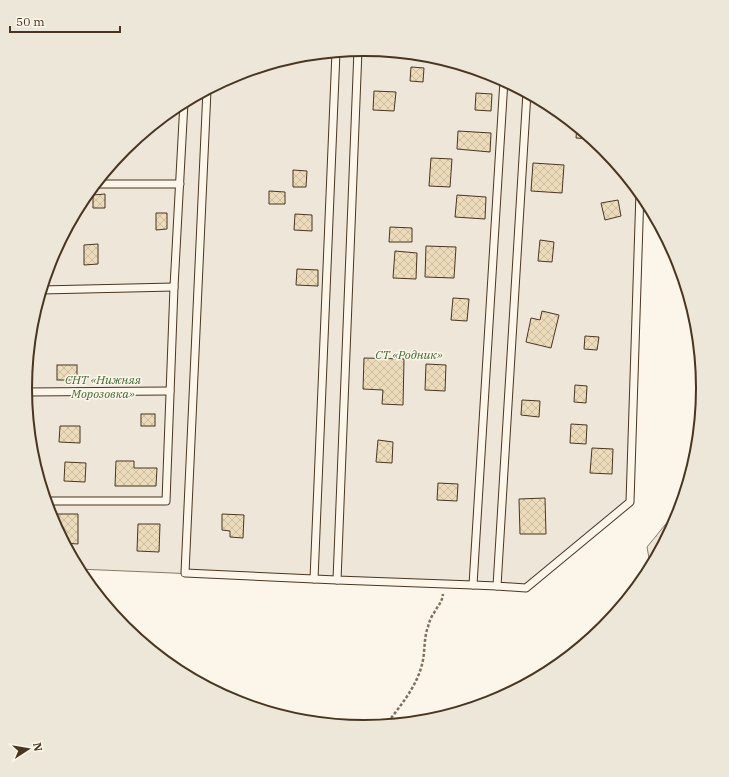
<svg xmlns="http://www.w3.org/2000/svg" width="729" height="777" font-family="'IBM Plex Serif',serif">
  <defs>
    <pattern id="forest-firs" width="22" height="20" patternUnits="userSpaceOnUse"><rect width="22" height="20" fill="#ede6d9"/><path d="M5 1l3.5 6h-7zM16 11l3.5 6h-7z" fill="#cdc6ba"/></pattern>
    <pattern id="building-cross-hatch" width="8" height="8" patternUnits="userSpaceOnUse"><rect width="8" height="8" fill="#ecdcbc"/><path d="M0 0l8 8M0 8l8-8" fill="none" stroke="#ccbda1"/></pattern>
  </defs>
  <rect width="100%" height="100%" fill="#fbf6e9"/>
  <path fill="url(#forest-firs)" stroke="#887966" d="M683,503L678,519L651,569L647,547Z"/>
  <path fill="#ede6d9" stroke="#887966" d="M365,49L431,56L495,75L553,106L605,149L640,192L630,502L526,588L78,569L51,518L31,455L25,388L32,322L51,258L82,200L125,148L176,106L235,75L298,55Z"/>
  <g fill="url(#building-cross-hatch)" stroke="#4a3520">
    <path d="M367,49L388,51V55L367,54Z"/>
    <path d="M411,67L424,68L423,82L410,81Z"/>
    <path d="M374,91L396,92L394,111L373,110Z"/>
    <path d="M476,93L492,94L491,111L475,110Z"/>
    <path d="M577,126L590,136V139L576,138Z"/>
    <path d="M458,131L491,133L490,152L457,149Z"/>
    <path d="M431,158L452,159L450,187L429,186Z"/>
    <path d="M533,163L564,165L562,193L531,191Z"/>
    <path d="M293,170L307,171L306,187H293Z"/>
    <path d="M269,191L285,192V204H269Z"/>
    <path d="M105,194V208H93V195Z"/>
    <path d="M457,195L486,197L485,219L455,217Z"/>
    <path d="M618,200L621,216L605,220L601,203Z"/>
    <path d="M156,213H167V229L156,230Z"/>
    <path d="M295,214L312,215V231L294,230Z"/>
    <path d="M390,227L412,228V242H389Z"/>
    <path d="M540,240L554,242L552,262L538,261Z"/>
    <path d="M98,244V264L84,265V245Z"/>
    <path d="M426,246L456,247L454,278L425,277Z"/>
    <path d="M395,251L417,253L416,279L393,278Z"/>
    <path d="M297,269L318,270V286L296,285Z"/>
    <path d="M453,298L469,299L467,321L451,320Z"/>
    <path d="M542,311L559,315L551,348L526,342L531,318L540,320Z"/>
    <path d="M585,336L599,337L597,350L584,349Z"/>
    <path d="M364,358L404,359L403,405L382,404L383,390L363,389Z"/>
    <path d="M426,364L446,365L445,391L425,390Z"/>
    <rect x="57" y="365" width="20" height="15"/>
    <path d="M575,385L587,386L586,403L574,402Z"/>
    <path d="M522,400L540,401L539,417L521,415Z"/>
    <rect x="141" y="414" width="14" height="12"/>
    <path d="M571,424L587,425L586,444L570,443Z"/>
    <path d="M60,426H80V443L59,442Z"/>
    <path d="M378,440L393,442L392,463L376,462Z"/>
    <path d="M592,448L613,449L612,474L590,473Z"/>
    <path d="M116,461H134V468H157L156,486H115Z"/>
    <path d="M65,462L86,463L85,482L64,481Z"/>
    <path d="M438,483L458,484L457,501L437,500Z"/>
    <path d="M545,498L546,534H520L519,499Z"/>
    <path d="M53,514H78V544L64,543L53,523Z"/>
    <path d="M222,514L244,515L243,538L230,537V531L222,530Z"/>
    <path d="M138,524H160L159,552L137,551Z"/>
  </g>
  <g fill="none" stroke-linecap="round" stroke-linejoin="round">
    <g stroke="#4a3520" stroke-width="9">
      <g id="lane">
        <path d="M358,50L337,580L473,585L504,80"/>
        <path d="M207,90L185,573L314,579L336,52"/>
        <path d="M527,92L497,586L526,588L630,502L640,192"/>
        <path d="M95,184H180"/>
        <path d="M41,290L174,287"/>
        <path d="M25,392L170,391"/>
        <path d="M45,501H166L174,287L184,102"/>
        <path d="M314,579L337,580"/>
        <path d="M473,585L497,586"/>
      </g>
    </g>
    <path stroke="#7f6f5c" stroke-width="2.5" stroke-dasharray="3 2" stroke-linecap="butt" d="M385,726C400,706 418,686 423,660C425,649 424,637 428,627C429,622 431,617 434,613C438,605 442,603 443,594"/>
    <use href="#lane" stroke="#fbf6e9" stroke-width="7"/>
  </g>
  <g text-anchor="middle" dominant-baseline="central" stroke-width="3" stroke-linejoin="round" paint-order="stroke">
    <g font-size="12" font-style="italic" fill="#436837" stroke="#fbf6e9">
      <text x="409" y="354">СТ «Родник»</text>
      <text x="103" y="379">СНТ «Нижняя<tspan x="103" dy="14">Морозовка»</tspan></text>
    </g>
  </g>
  <path d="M0 0H729V777H0ZM32 388a332 332 0 1 1 664 0a332 332 0 1 1-664 0Z" fill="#ede7d9" fill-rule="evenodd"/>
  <path fill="none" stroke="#4a3520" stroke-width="2" d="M32 388a332 332 0 1 1 664 0a332 332 0 1 1-664 0Z"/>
  <g transform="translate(28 749) rotate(78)" stroke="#fbf6e9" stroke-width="3" paint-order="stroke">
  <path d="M0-3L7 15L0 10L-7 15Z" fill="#4a3520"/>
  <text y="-6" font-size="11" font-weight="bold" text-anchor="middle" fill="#4a3520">N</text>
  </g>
  <path d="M10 26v6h110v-6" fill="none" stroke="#4a3520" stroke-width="2"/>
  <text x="16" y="26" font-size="12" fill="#4a3520" stroke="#fbf6e9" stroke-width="3" paint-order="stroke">50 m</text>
</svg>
